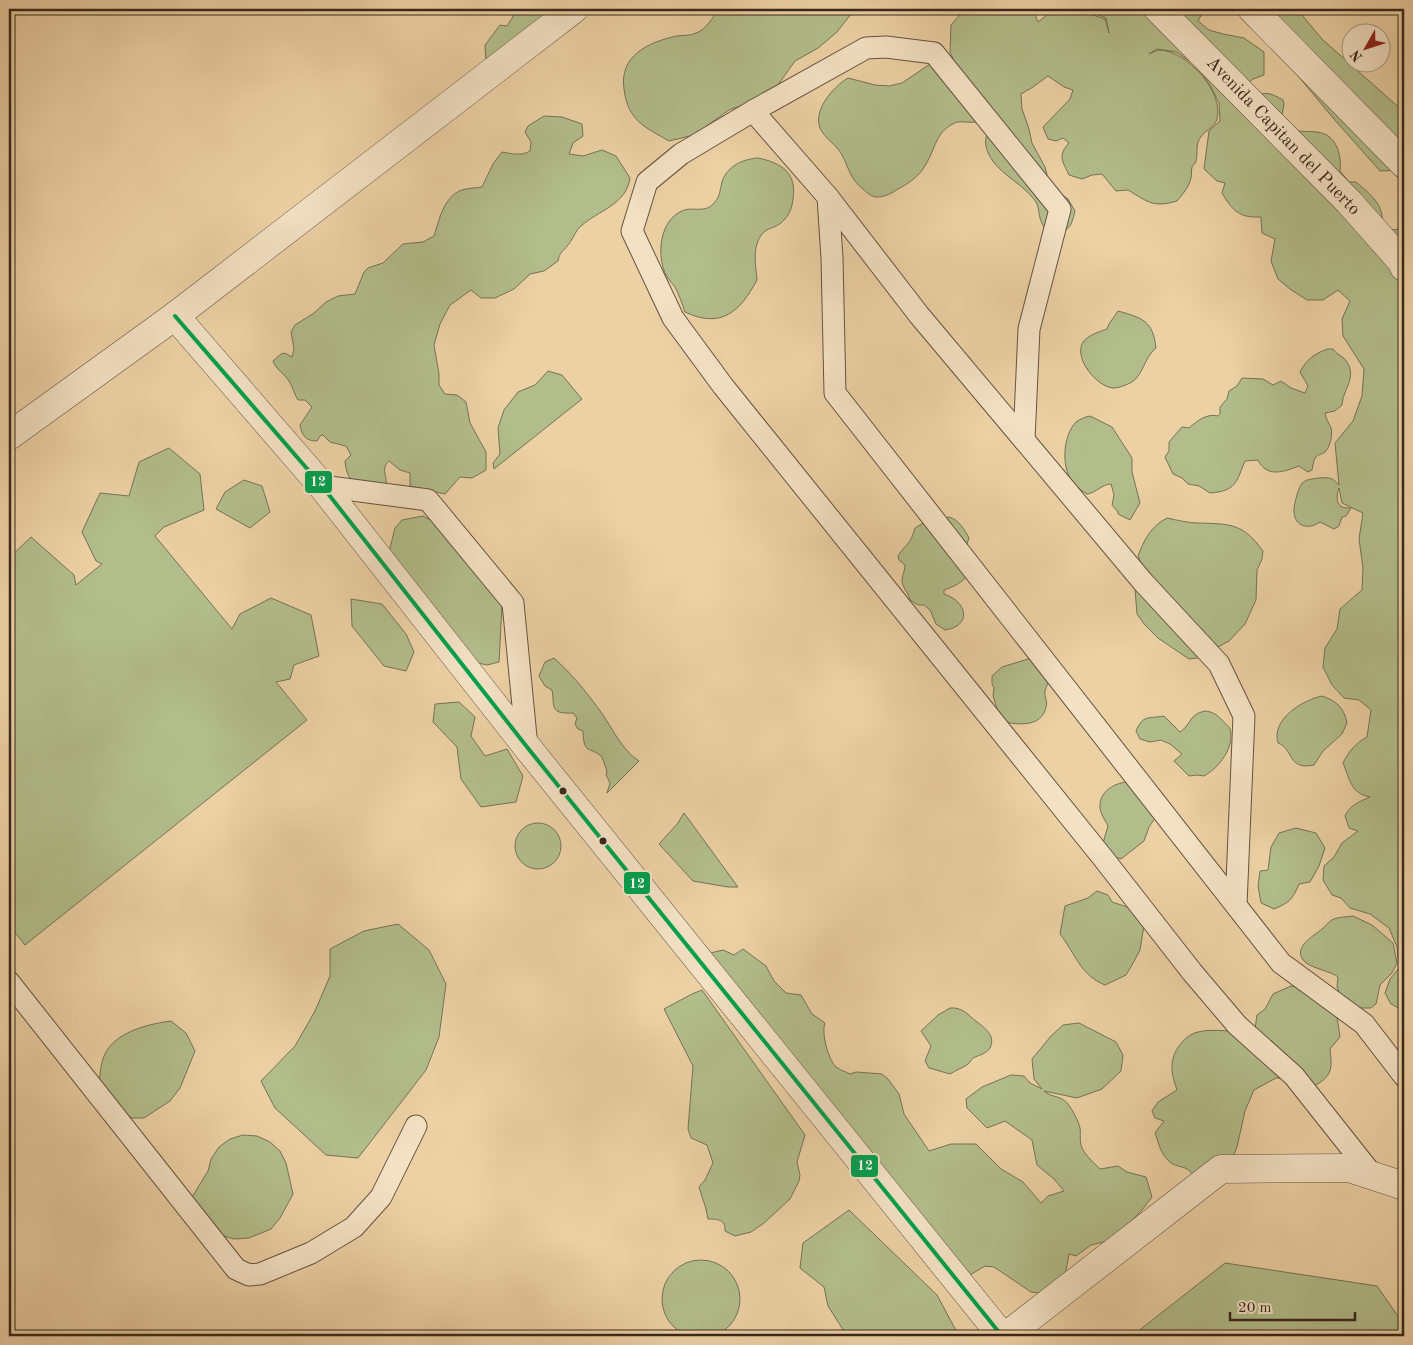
<svg xmlns="http://www.w3.org/2000/svg" width="1413" height="1345" font-family="'Old Standard TT',serif">
  <rect width="100%" height="100%" fill="#ecd1a5"/>
  <filter id="stains"><feTurbulence type="fractalNoise" baseFrequency=".004" numOctaves="4"/><feColorMatrix values="0 0 0 0 .2 0 0 0 0 .09 0 0 0 0 .02 0 0 0 .5 -.17"/></filter>
  <radialGradient id="worn" r=".72"><stop offset=".6" stop-color="#630" stop-opacity="0"/><stop offset="1" stop-color="#630" stop-opacity=".3"/></radialGradient>
  <g fill="#b2bd8b" stroke="#767254">
    <path d="M518,9H570L486,64L485,45L500,25L507,26Z"/>
    <path d="M719,9H851V14L837,32L818,48L795,61L775,89L751,102L729,110L694,135L669,141C645,127 628,121 624,89C619,56 648,42 677,36C683,35 690,36 696,33C707,29 712,18 719,9Z"/>
    <path d="M963,9H1033L1038,22L1052,11L1061,12L1051,9H1087L1093,15L1105,19L1109,33L1106,18L1094,13L1090,9H1207L1204,10L1198,21L1209,30L1223,34L1244,38L1264,52V75L1253,79L1244,86L1251,96C1267,92 1269,92 1283,100L1284,104L1281,121C1290,133 1303,131 1317,132C1336,134 1342,154 1340,171L1349,182H1356C1370,194 1385,205 1382,225L1391,230L1404,229V1011L1391,1004L1385,993L1390,979L1399,968L1397,947L1389,928L1370,914L1350,908L1341,898L1332,895L1323,880L1324,866L1334,857L1342,843L1358,831L1349,828L1345,816C1350,805 1359,802 1370,797C1350,793 1350,779 1343,763C1349,751 1356,743 1367,737L1371,710L1359,700L1344,698L1332,685L1323,667L1325,648L1337,629L1340,609L1362,590L1363,568L1359,539L1363,513L1342,503L1339,488C1337,493 1335,503 1342,507C1345,508 1348,508 1351,508L1346,516L1342,517L1339,526L1334,529L1320,522C1309,530 1295,527 1294,512C1293,508 1298,489 1301,485C1304,479 1313,479 1319,478C1329,477 1333,478 1339,485L1335,443L1353,421L1362,396L1364,369L1343,336L1342,319L1350,301L1338,290L1323,300H1307L1290,289L1278,279L1271,261L1275,239L1262,233L1261,217C1239,218 1233,211 1222,193L1225,183L1217,181L1204,169L1209,131L1220,121L1219,103L1211,87L1197,66L1176,52L1157,49L1149,54C1151,53 1155,51 1159,50C1186,50 1224,91 1217,119C1215,128 1202,131 1198,142C1196,148 1198,155 1196,161C1196,163 1193,165 1192,167C1191,171 1192,175 1191,178C1189,187 1182,195 1177,201C1153,208 1148,202 1128,190L1116,191L1102,174L1092,175L1082,179L1069,175C1063,162 1057,156 1069,143L1063,138L1056,141L1048,139L1043,127L1070,99L1073,90L1064,87L1048,76L1033,87L1021,94L1022,109L1029,129L1032,143L1045,167L1050,186L1068,199L1075,211C1071,228 1069,230 1053,236C1047,231 1042,226 1040,218C1038,209 1039,204 1032,197C1018,180 991,170 986,146C983,132 996,123 994,110L989,105L981,117L976,122C970,123 962,121 957,122C935,131 936,148 926,164C920,176 909,183 898,189C892,193 885,197 877,197C872,197 867,193 864,190C849,178 850,170 842,155C837,145 825,139 820,128C813,110 833,87 848,78L875,85L889,86L902,83L930,64L954,61L950,52L951,25L963,11Z"/>
    <path d="M1235,9H1297L1322,39L1404,112V170L1380,171L1334,119L1289,65Z"/>
    <path d="M544,116L562,117L582,124L583,136L573,143L569,154L583,156L602,150L616,156L630,178C626,205 599,210 581,226C576,230 573,239 568,245C563,252 560,251 558,261L544,271L530,274L514,289L495,298H481L471,290L450,305L440,324L434,345L439,374V385L445,394L457,395L466,402L470,423L486,452V470L472,478L460,477L445,494L410,486V473L400,470L389,461C380,469 388,476 386,486C362,484 348,490 345,461L351,455L346,446L330,442L323,435L320,436L317,441C306,441 302,436 300,425L312,407L305,400H298C294,394 293,387 289,381C285,374 276,370 273,361L281,354L285,353L292,357L294,349L291,332L295,325L314,313L326,302L338,296L355,294L364,272L368,268L383,263L403,244L423,242L434,236C439,220 444,196 462,190C468,188 476,188 482,187L493,164L502,152C512,154 522,156 530,151L531,142L525,132L528,126Z"/>
    <path d="M758,158C782,163 797,173 793,199C792,207 790,214 784,220C774,231 765,225 758,241C753,253 756,268 757,280C740,312 721,329 685,312C682,303 679,295 675,287C672,283 668,279 666,275C656,255 660,220 682,211C693,206 705,214 714,203C720,197 720,190 722,182C727,166 743,159 758,158Z"/>
    <path d="M1118,311C1143,318 1153,321 1156,348C1144,358 1143,375 1132,382C1126,385 1119,388 1113,388C1097,387 1073,358 1083,342C1088,335 1099,332 1107,329L1109,324Z"/>
    <path d="M1328,349H1333C1336,355 1344,356 1347,362C1357,378 1343,389 1342,405L1335,411L1325,413C1326,419 1329,423 1331,428C1333,435 1330,447 1325,452C1321,455 1318,454 1315,458C1313,462 1313,466 1312,470L1308,472L1299,466C1283,472 1267,478 1258,460L1245,461C1236,483 1236,491 1210,493L1199,486L1188,484L1182,478L1173,474L1165,457L1169,451V442L1182,427L1189,428C1197,421 1207,413 1218,416L1220,414V407L1227,399L1229,391L1237,386L1242,378L1263,379L1273,385L1281,381L1291,388L1305,393L1308,386L1300,372C1306,360 1315,353 1328,349Z"/>
    <path d="M548,371L562,375L582,399L494,469L493,463L500,454L498,428L504,410L518,392L535,385Z"/>
    <path d="M1090,416L1112,427L1132,458V472L1140,503L1130,520L1118,514V512L1112,505L1114,495L1111,484C1102,484 1096,493 1087,494C1081,490 1076,487 1072,481C1061,467 1063,435 1076,422C1080,419 1085,417 1090,416Z"/>
    <path d="M169,448L200,474L204,510L164,527L155,536L232,629L240,614L271,598L311,615L319,656L294,665L290,679L276,682L307,720L25,945L9,925V558L31,537L74,575L76,585L102,564L96,561L82,532L100,493L129,496L139,462Z"/>
    <path d="M244,480L262,486L270,512L250,528L216,509L225,492Z"/>
    <path d="M423,516L434,522H440L502,606L499,662L487,665L478,663L386,564L395,528L402,520Z"/>
    <path d="M949,517C959,520 964,529 969,538L967,544L975,559C967,578 964,583 944,590V594C968,602 972,626 945,630L936,624L930,610L924,605H918L910,600C909,594 905,591 903,585C900,579 905,572 905,565L899,560L898,556C906,543 910,546 915,528L925,522Z"/>
    <path d="M1167,518C1177,520 1188,523 1198,523C1230,524 1243,523 1263,551L1262,559L1257,570L1256,600L1245,624L1229,641L1216,648L1205,657L1189,659L1158,638L1145,625L1137,614L1135,589L1142,565L1138,556C1144,540 1151,526 1167,518Z"/>
    <path d="M351,599L382,604L406,634L414,652L406,671L384,666L352,626Z"/>
    <path d="M554,658C572,674 589,695 603,715C613,730 623,751 639,761L607,793L610,783L606,775L607,771L602,757C589,745 584,756 583,731L578,729L575,724L577,718L573,713C549,714 555,707 552,690L545,686L539,676L545,662Z"/>
    <path d="M1028,659L1039,662L1050,676C1049,682 1046,686 1045,691C1044,696 1048,702 1046,707C1042,728 1016,725 1001,721L993,696L994,688L992,684V676L1002,667Z"/>
    <path d="M1322,696C1337,701 1344,708 1347,723L1342,734L1323,751L1314,765C1288,771 1293,748 1278,743C1271,719 1303,700 1322,696Z"/>
    <path d="M459,702L475,717L471,736L485,756L507,749L523,776L516,802L481,807L461,779L457,747L433,722L435,704Z"/>
    <path d="M1205,711C1213,712 1216,714 1222,720C1224,723 1229,726 1230,729C1235,747 1219,768 1204,776L1197,775L1189,776L1174,761L1182,754L1170,744L1161,740L1150,742L1140,739L1136,731C1143,714 1149,719 1164,716L1180,732C1191,725 1189,714 1205,711Z"/>
    <path d="M1127,782L1158,814L1149,827L1144,841L1121,859L1109,855L1103,843L1108,826C1105,820 1100,813 1100,807C1099,792 1114,783 1127,782Z"/>
    <path d="M684,813L738,887H728L693,881L659,844L678,823Z"/>
    <circle cx="538" cy="846" r="23"/>
    <path d="M1296,828L1316,833L1325,848L1319,866L1310,882L1299,884C1293,899 1289,903 1274,909L1261,903L1258,886L1260,871L1268,870L1271,847L1279,833Z"/>
    <path d="M1097,891L1108,895L1112,902L1146,913L1140,950L1132,965L1126,975L1105,985C1080,975 1075,953 1060,934L1065,906L1088,898Z"/>
    <path d="M1353,916L1372,925L1393,943L1397,963L1392,973L1380,985L1376,1004L1371,1008H1351L1344,1004L1337,987L1338,977C1333,972 1310,968 1304,961C1292,947 1314,936 1322,929C1326,926 1330,920 1334,919C1339,917 1347,917 1353,916Z"/>
    <path d="M398,924L429,950L446,984L439,1037L426,1070L358,1158L326,1155L275,1108L261,1081L295,1046L315,1011L330,976V949L364,931Z"/>
    <path d="M743,949L766,966L774,981L786,993L801,995L812,1014L825,1023C821,1033 828,1059 836,1067C840,1070 846,1072 850,1074L856,1072L882,1074L888,1079L899,1094L904,1114L929,1151L951,1144H976L1001,1169L1023,1182L1041,1203L1048,1196L1064,1191L1054,1179L1037,1165L1032,1140L1005,1121L987,1128L967,1108L966,1099L982,1087L1011,1075L1024,1076L1030,1083L1042,1089L1034,1079L1032,1059L1051,1036L1063,1025L1079,1023L1116,1042L1123,1055L1121,1071L1102,1089L1077,1098L1044,1091C1052,1098 1061,1095 1068,1104C1073,1111 1078,1120 1080,1128C1081,1135 1079,1141 1082,1148C1086,1156 1093,1162 1100,1169L1118,1166L1127,1172L1146,1177L1152,1197L1142,1210L1121,1232L1119,1238L1091,1245L1076,1256L1069,1254L1064,1281L1046,1294L1031,1292L994,1267L985,1266L970,1275L706,954L723,950L734,955Z"/>
    <path d="M1291,986L1301,987L1336,1010L1340,1037L1330,1049C1332,1067 1333,1075 1316,1085L1290,1079L1276,1078L1254,1090L1245,1111L1237,1147L1230,1164L1197,1181C1186,1160 1177,1172 1166,1158C1160,1152 1158,1140 1155,1133L1164,1121L1155,1118L1152,1111L1158,1102L1177,1090C1174,1081 1170,1070 1173,1059C1175,1048 1187,1034 1198,1032C1213,1028 1239,1032 1254,1035L1257,1015L1265,1009L1273,994Z"/>
    <path d="M702,990L805,1135L797,1162L800,1175L799,1181L790,1199L764,1223L751,1232L735,1236L725,1231C726,1219 717,1219 708,1219L706,1209L699,1187L705,1180L713,1163L707,1145L691,1138L688,1129L693,1066L664,1009L692,994Z"/>
    <path d="M950,1008C963,1007 968,1015 977,1022C985,1028 996,1036 990,1048C986,1054 979,1055 973,1058C970,1061 971,1061 968,1064C963,1068 956,1070 950,1074L929,1068L925,1061L931,1046L921,1031L938,1015Z"/>
    <path d="M171,1021L186,1033L195,1051L180,1088L170,1101L144,1118H132L120,1112L99,1087C100,1075 100,1063 106,1052C118,1031 149,1024 171,1021Z"/>
    <path d="M243,1135L257,1136L270,1142L280,1151L286,1163L293,1194L280,1218L271,1229L249,1238L234,1239L210,1232L192,1197L208,1171L211,1159L219,1147L230,1139Z"/>
    <path d="M849,1210L937,1295L959,1336H847L828,1306L824,1287L800,1268L803,1243Z"/>
    <circle cx="701" cy="1299" r="39"/>
    <path d="M1225,1263L1377,1286L1404,1325V1336H1132Z"/>
  </g>
  <g fill="none" stroke-linecap="round" stroke-linejoin="round">
    <g stroke="#66523f" stroke-width="23">
      <g id="service">
        <path d="M753,111L866,48L886,47L934,53L1060,209L1029,329L1024,440"/>
        <path d="M828,197L919,315L1024,440L1143,582L1219,664L1244,716L1236,905"/>
        <path d="M322,486L428,500L513,603L527,747"/>
        <path d="M9,982L236,1269L249,1275L260,1274L311,1253L354,1227L381,1197L416,1126"/>
        <path d="M1374,1177L1294,1076L1237,1025L1192,972L1103,858L723,386L673,318L632,231L647,182L681,154L753,111L828,197L832,258L835,393L1281,963L1364,1024L1404,1076"/>
      </g>
    </g>
    <g stroke="#66523f" stroke-width="29">
      <g id="minor">
        <path d="M175,316L322,486L527,747L1002,1336"/>
        <path d="M9,436L175,316L574,9"/>
        <path d="M1006,1336L1221,1169L1349,1168L1404,1186"/>
      </g>
    </g>
    <g stroke="#66523f" stroke-width="29">
      <g id="tertiary">
        <path d="M1158,9L1349,202L1402,262L1404,267"/>
        <path d="M1252,9L1404,164"/>
      </g>
    </g>
    <use href="#service" stroke="#f3e1c4" stroke-width="21"/>
    <use href="#minor" stroke="#f3e1c4" stroke-width="28"/>
    <use href="#tertiary" stroke="#f3e1c4" stroke-width="28"/>
    <g stroke="#f3e1c4" stroke-width="8">
      <path id="bus-1" d="M175,316L322,486L527,747L1002,1336"/>
    </g>
    <use href="#bus-1" stroke="#03a04e" stroke-width="4"/>
  </g>
  <g fill="#39281d" stroke="#f3e1c4" stroke-width="2">
    <circle cx="563" cy="791" r="4.5"/>
    <circle cx="603" cy="841" r="4.5"/>
  </g>
  <g text-anchor="middle" dominant-baseline="central" stroke-width="4" stroke-linejoin="round" paint-order="stroke">
    <g font-size="18" fill="#39281d" stroke="#f3e1c4">
      <text transform="translate(1283 136) rotate(46)">Avenida Capitan del Puerto</text>
    </g>
  </g>
  <g stroke="#f3e1c4" stroke-width="2">
    <rect x="304" y="470" width="29" height="24" rx="5" fill="#03a04e"/>
    <rect x="623" y="871" width="28" height="24" rx="5" fill="#03a04e"/>
    <rect x="850" y="1154" width="29" height="24" rx="5" fill="#03a04e"/>
  </g>
  <g font-size="14" text-anchor="middle" font-weight="bold" fill="#fff">
    <text x="318" y="486">12</text>
    <text x="637" y="888">12</text>
    <text x="865" y="1170">12</text>
  </g>
  <rect width="1413" height="1345" fill="none" stroke="#ecd1a5" stroke-width="30"/>
  <rect x="10" y="10" width="1393" height="1325" fill="none" stroke="#39281d" stroke-width="2.5"/>
  <rect x="15" y="15" width="1383" height="1315" fill="none" stroke="#39281d"/>
  <g transform="translate(1366 48) rotate(231)"><circle r="24" fill="#f3e1c4" stroke="#a99781"/>
  <path d="M0-4L9 19L0 12L-9 19Z" fill="#8f2418"/>
  <text y="-8" font-size="14" font-weight="bold" text-anchor="middle" fill="#39281d">N</text>
  </g>
  <path d="M1230 1312v8h125v-8" fill="none" stroke="#39281d" stroke-width="2.5"/>
  <text x="1238" y="1312" font-size="15" fill="#39281d" stroke="#f3e1c4" stroke-width="4" paint-order="stroke">20 m</text>
  <rect width="100%" height="100%" filter="url(#stains)"/>
  <rect width="100%" height="100%" fill="url(#worn)"/>
</svg>
